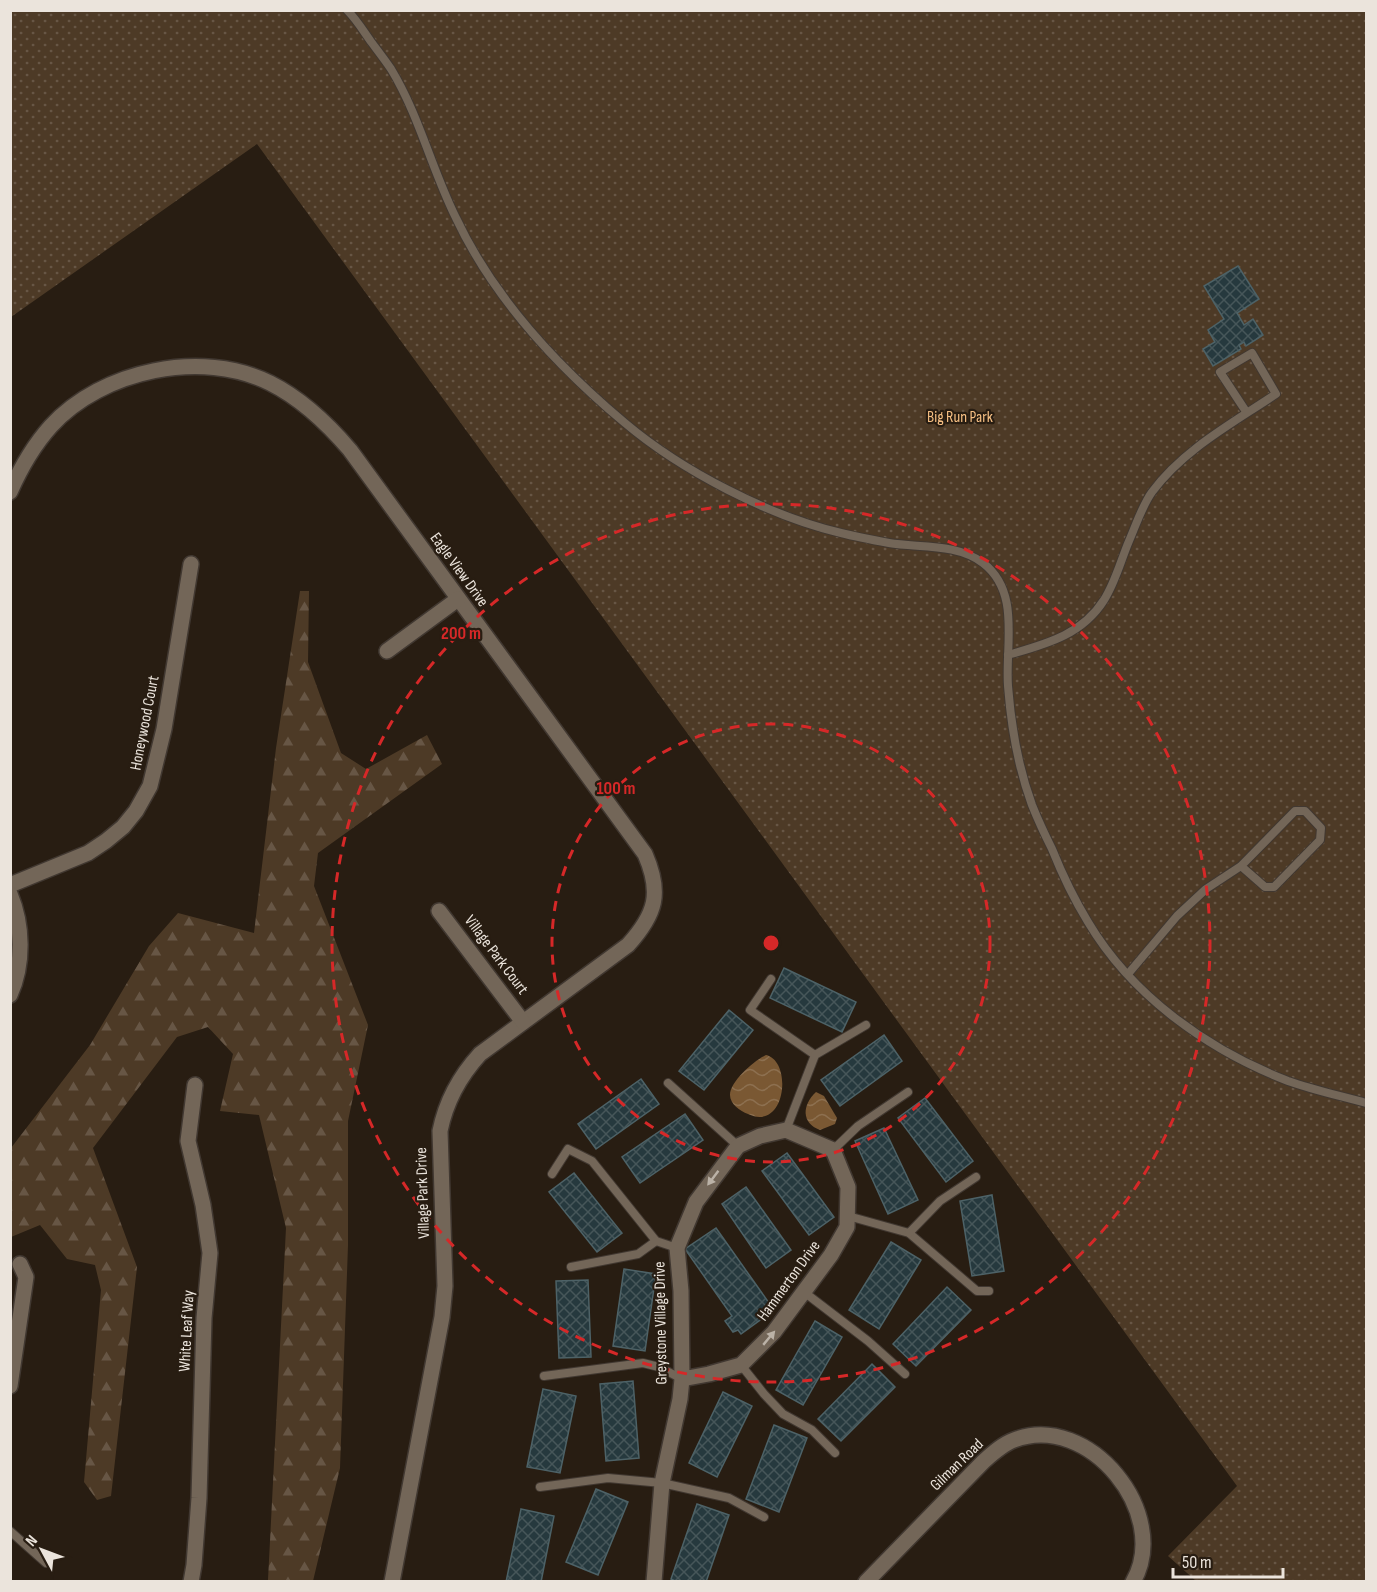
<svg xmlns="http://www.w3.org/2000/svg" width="1377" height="1592" font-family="'Sofia Sans Condensed',sans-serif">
  <defs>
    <pattern id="forest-firs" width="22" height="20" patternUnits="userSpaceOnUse" patternTransform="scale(1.5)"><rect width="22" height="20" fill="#4d3a26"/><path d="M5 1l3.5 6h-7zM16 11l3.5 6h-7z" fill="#675645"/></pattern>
    <pattern id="park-dots" width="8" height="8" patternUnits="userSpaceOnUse" patternTransform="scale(1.5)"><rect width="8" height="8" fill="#4d3a26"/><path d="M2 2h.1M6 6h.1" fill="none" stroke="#675645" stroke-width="1.8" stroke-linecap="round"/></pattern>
    <pattern id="water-waves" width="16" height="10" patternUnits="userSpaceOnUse" patternTransform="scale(1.5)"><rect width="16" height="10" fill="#7a5833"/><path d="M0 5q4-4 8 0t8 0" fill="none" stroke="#8d7050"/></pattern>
    <pattern id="building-cross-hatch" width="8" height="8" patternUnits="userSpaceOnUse" patternTransform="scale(1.5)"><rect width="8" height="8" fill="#26393e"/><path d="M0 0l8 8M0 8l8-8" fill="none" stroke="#465659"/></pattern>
  </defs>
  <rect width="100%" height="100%" fill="#281d12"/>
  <path fill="url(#forest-firs)" d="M300,591H309L308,662L341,753L366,769L427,735L442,764L318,853L314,886L368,1025L348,1121V1245L340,1468L313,1581L271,1582L268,1580L286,1228L259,1115L220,1111L233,1054L208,1027L177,1037L93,1148L137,1267L111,1496L97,1500L84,1482L101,1290L95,1265L67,1259L40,1225L11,1237V1148L90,1045L149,946L178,913L254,933L276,748Z"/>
  <path fill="url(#park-dots)" d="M11,11H1366V1581H1196L1168,1556L1237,1486L257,144L11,317Z"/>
  <g fill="url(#water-waves)">
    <path d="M766,1055C793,1061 786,1132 748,1114C740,1111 730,1104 730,1095C730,1081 755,1060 766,1055Z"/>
    <path d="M816,1092L824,1096L837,1118L835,1124L820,1130C801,1123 802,1105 816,1092Z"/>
  </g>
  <g fill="url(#building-cross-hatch)" stroke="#4d6267" stroke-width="1.5">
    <path d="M1238,266L1259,299L1237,313L1244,325L1253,319L1263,335L1246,346L1244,342L1239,345L1241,349L1213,366L1203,349L1215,342L1208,330L1224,319L1204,286Z"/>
    <path d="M784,968L856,1002L842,1032L770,998Z"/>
    <path d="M729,1010L753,1030L704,1090L679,1071Z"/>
    <path d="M884,1035L902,1061L840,1106L821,1080Z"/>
    <path d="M641,1079L659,1104L596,1149L578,1124Z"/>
    <path d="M925,1098L973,1161L946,1182L898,1118Z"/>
    <path d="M685,1114L703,1140L640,1183L622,1157Z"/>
    <path d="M884,1128L918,1200L888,1214L855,1141Z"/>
    <path d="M787,1153L834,1217L809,1235L762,1171Z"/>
    <path d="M574,1173L622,1233L597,1252L549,1192Z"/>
    <path d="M746,1187L791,1250L766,1268L722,1204Z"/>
    <path d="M992,1195L1004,1271L972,1276L960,1201Z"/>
    <path d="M716,1228L774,1310L741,1334L738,1330L733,1332L725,1321L732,1316L685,1249Z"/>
    <path d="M891,1242L921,1260L879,1329L849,1310Z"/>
    <path d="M624,1269L656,1274L645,1351L613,1346Z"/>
    <path d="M588,1280L591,1357L559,1358L556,1281Z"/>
    <path d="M947,1287L971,1310L916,1366L893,1344Z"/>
    <path d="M815,1321L842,1337L803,1405L776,1390Z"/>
    <path d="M872,1364L895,1387L841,1441L818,1419Z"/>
    <path d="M633,1381L639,1458L606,1461L600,1384Z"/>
    <path d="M543,1389L576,1396L560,1473L527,1467Z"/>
    <path d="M723,1392L752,1406L717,1477L689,1463Z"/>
    <path d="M774,1425L807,1438L779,1512L746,1499Z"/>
    <path d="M596,1489L628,1502L598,1575L566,1562Z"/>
    <path d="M697,1504L729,1515L706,1582H677L671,1579Z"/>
    <path d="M521,1509L554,1516L541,1582H506Z"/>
  </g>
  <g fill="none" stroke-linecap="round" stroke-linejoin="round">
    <g stroke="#413831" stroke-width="10">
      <g id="lane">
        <path d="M347,10C357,20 364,32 372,43C378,51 385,60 391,69C419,115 432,170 456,218C494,299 557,366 625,423C682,471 769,516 841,533C857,537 873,540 889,543C919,548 957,543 983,563C1021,592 1005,645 1008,686C1011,725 1018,767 1032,805C1038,820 1045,835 1052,849C1062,874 1074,899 1088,922C1132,996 1208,1050 1288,1081C1313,1090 1341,1096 1366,1103"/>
        <path d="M1008,655C1046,644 1082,635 1104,600C1115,583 1121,560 1129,541C1136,525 1142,506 1152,492C1184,449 1233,423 1276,394L1252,353L1220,372L1247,413"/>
        <path d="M1128,974L1177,916L1206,889L1241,866L1295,811H1305L1321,828L1320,840L1274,887H1265L1241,866"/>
        <path d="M771,979L750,1010L815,1055"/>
        <path d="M668,1083L738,1146"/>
        <path d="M786,1130L815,1055L866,1025"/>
        <path d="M833,1150L858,1126L908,1092"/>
        <path d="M552,1174L568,1149L592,1161L656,1241L677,1248"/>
        <path d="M848,1216L909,1233L977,1291H989"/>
        <path d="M909,1233L940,1201L976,1177"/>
        <path d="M571,1267L638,1254L656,1241"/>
        <path d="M804,1292L868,1341L905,1374"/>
        <path d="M741,1365L764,1394L783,1414L812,1430L835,1453"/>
        <path d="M544,1376L643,1363L659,1367L682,1379"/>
        <path d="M540,1487L608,1478L662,1483L729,1498L764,1517"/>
        <path d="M10,1531L46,1563"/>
      </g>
    </g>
    <g stroke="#413831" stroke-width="18">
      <g id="street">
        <path d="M10,492C21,467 33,446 51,426C102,370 202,349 270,383C302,399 327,423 350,450L645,854C662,893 656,914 628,945L480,1054C459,1077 446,1101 440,1131L445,1286L442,1317L392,1582"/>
        <path d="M387,651L458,599"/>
        <path d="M10,885L88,853L106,841L123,827L136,811L150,786L164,729L191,564"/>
        <path d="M10,894C23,925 24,964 10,995"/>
        <path d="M439,911L523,1022"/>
        <path d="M10,1386L26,1277L20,1264"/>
        <path d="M191,1582L194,1565L199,1498L204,1318L210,1253L203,1205L188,1141L195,1085"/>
        <path d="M654,1582L662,1483L680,1399L682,1379L681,1291L677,1248L696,1202L738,1146L760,1136L786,1130L833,1150L848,1187L847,1227L831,1255L774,1332L741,1365L709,1374L682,1379"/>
        <path d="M866,1582L984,1461C993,1453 1003,1444 1014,1440C1089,1411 1172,1514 1133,1582"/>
      </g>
    </g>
    <use href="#lane" stroke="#736658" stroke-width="8"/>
    <use href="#street" stroke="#736658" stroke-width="15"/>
  </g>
  <defs><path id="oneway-solid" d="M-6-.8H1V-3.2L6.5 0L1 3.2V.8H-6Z" transform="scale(1.5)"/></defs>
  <g fill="#bbb2a7">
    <use href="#oneway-solid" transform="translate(713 1178) rotate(127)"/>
    <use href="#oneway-solid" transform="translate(769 1338) rotate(-50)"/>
  </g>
  <g fill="none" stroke="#d62828" stroke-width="3" stroke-dasharray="10 8">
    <circle cx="771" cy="943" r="219"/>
    <circle cx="771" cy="943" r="439"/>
  </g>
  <g text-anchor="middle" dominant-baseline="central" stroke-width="4.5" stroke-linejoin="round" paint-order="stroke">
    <g font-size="16" fill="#f7c084" stroke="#281d12">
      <text x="960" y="417">Big Run Park</text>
    </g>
    <g font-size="16" fill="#ebe4dc" stroke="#281d12">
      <text transform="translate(459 570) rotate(54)">Eagle View Drive</text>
      <text transform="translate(145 723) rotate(-79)">Honeywood Court</text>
      <text transform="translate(496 955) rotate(53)">Village Park Court</text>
      <text transform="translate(423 1193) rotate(-92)">Village Park Drive</text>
      <text transform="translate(789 1281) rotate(-54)">Hammerton Drive</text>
      <text transform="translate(661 1323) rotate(-91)">Greystone Village Drive</text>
      <text transform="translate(187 1331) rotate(-87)">White Leaf Way</text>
      <text transform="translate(957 1465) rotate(-44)">Gilman Road</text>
    </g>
  </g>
  <circle cx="771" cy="943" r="9" fill="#d62828" stroke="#281d12" stroke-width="3"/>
  <g font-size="18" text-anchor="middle" font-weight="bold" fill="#d62828" stroke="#281d12" stroke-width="4.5" stroke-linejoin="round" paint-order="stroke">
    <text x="461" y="639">200 m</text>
    <text x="616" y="794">100 m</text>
  </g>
  <rect width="1377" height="1592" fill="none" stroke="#ebe4dc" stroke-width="24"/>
  <g transform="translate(42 1550) rotate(311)" stroke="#281d12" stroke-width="4.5" paint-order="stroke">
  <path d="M0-4.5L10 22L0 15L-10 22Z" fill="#ebe4dc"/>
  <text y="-9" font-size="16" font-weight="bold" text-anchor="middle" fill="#ebe4dc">N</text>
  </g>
  <path d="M1173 1568v9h110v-9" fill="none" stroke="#ebe4dc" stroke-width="3"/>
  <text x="1182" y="1568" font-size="18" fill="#ebe4dc" stroke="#281d12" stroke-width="4.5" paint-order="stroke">50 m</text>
</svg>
